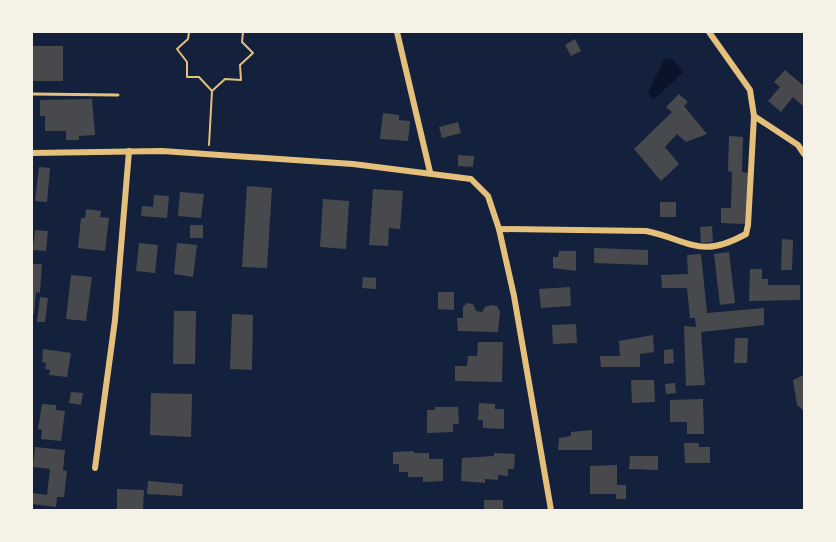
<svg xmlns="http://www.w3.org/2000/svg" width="836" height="542" font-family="Poppins,sans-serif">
  <rect width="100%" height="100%" fill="#14213d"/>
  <path fill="#0b132b" d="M671,58L684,72L653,100L648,92L664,60Z"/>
  <g fill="#48494c">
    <path d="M575,39L581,51L571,56L565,45Z"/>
    <rect x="32" y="46" width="31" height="35"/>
    <path d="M785,70L804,86V107L793,97L781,112L768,101L780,87L774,82Z"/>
    <path d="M679,94L688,102L684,106L707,134L686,142L677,134L665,147L679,164L661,181L634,149L672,112L666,107Z"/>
    <path d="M92,99L95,135L79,136V140H66V131H45V116H40V100Z"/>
    <path d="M383,113L399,115V120L410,121L408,141L380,139Z"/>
    <path d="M458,122L461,133L442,138L439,127Z"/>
    <path d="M729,136L743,137L742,172L748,173L745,224L721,223V208H731L732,172L728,171Z"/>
    <path d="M458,155L474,156L473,167L458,166Z"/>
    <path d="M39,167L50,168L47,202L35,201Z"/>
    <path d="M247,186L272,188L267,268L242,267Z"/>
    <path d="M373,189L403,191L400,229L389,228L388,246L369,245Z"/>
    <path d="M180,192L204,194L201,218L178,216Z"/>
    <path d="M154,195L169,196L167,218L141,216L142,206L153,207Z"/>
    <path d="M323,199L349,201L346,249L320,247Z"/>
    <rect x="660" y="202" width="16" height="15"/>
    <path d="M86,209L101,211L100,217L109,218L105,251L78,248L81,218H85Z"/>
    <rect x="190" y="225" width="13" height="13"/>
    <path d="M712,226L713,242L701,243L700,227Z"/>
    <path d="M35,230L48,231L46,251L33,250Z"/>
    <path d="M782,239L793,240L792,270H781Z"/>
    <path d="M139,243L158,245L155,273L136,271Z"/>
    <path d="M177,243L197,245L193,277L174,274Z"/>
    <path d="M594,248L648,250V265L594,263Z"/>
    <path d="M559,251H576V271L553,268V257H558Z"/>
    <path d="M729,252L735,303L720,305L714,254Z"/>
    <path d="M701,254L707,313L764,308V325L701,332L705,385L686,386L684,326L696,327L695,318H690L687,288H662L661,275L688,274L687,255Z"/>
    <path d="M32,264H42L40,293L36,292L34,314H32Z"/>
    <path d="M750,269H762V279H768V285H800V300L749,301Z"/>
    <path d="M71,275L92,277L86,321L66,319Z"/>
    <path d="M363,277L376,278V289L362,288Z"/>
    <path d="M570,287L571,306L541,308L539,289Z"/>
    <path d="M438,292H454V310L438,309Z"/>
    <path d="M40,297L48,298L45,322H37Z"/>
    <path d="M467,303L473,304L476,311L482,312L485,307L491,305L497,306L500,312L498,332L458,331L457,318H463V307Z"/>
    <path d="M174,311H196L195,364H173Z"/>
    <path d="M232,314L253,315L252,370L230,369Z"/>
    <path d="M576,324L577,343L553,344L552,325Z"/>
    <path d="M653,335L654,352L640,354V367H601L600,356H620L619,341Z"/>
    <path d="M735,338H748L747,363H734Z"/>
    <path d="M478,342H503L502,382L455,381V366H467L468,356H477Z"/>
    <path d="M43,349L71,353L67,377L49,375L50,370L45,369L46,363L42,362Z"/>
    <path d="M673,349L674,363L664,364V350Z"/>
    <path d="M804,375V411L797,405L793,380Z"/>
    <path d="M631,380H654L655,402L632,403Z"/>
    <path d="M675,383L676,393L666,394L665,384Z"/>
    <path d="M71,392L83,393L81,405L69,403Z"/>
    <path d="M151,393L192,394L191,437L150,435Z"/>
    <path d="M703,399L704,434H687V422H670V400Z"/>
    <path d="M479,403L495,404V409H504V429L483,428V420H478Z"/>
    <path d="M42,404L56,405V410L65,411L61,441L41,439L42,430L38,429Z"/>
    <path d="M435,407H458L459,424H453V432L427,433V410H435Z"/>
    <path d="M592,430V450H558L559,438L571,436V432Z"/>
    <path d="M684,443H699V447H710V463H685Z"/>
    <path d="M35,447L65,450L63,470L67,471L64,497H57L56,507L32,504V493L47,495L50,469L33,467Z"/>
    <path d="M414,451V453H429V459H443V481L423,482V477H408V472H399V464H393V452Z"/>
    <path d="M494,453L515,454L514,469H508V476L498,475V480L485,479V483L461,481L462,458L494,456Z"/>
    <path d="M630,456H658V470L629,469Z"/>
    <path d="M617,465V485H626V499H616V494H590V466Z"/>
    <path d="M148,481L183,484L182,496L147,494Z"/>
    <path d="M117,489L144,490L143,510H117Z"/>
    <rect x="484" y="500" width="19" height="10"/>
  </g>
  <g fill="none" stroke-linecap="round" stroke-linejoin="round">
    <g stroke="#e5c07b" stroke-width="2">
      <path d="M189,32L188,39L177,49L187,62V77H199L212,91L225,79L241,80L240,65L253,53L242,42L243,32"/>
      <path d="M209,145L212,91"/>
    </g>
    <path stroke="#e5c07b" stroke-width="3" d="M32,94L118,95"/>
    <g stroke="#e5c07b" stroke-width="6">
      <path d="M397,32L430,172"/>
      <path d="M754,116L798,145L804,154"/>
      <path d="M32,153L162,151L353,164L471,179L488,196L499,229L514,296L551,510"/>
      <path d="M499,229L646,231C690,240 699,260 746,234L748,225L754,116L750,90L709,32"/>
      <path d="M95,468L115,320L129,151"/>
    </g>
  </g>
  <rect width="836" height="542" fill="none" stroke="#f6f1e7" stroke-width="66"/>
</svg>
